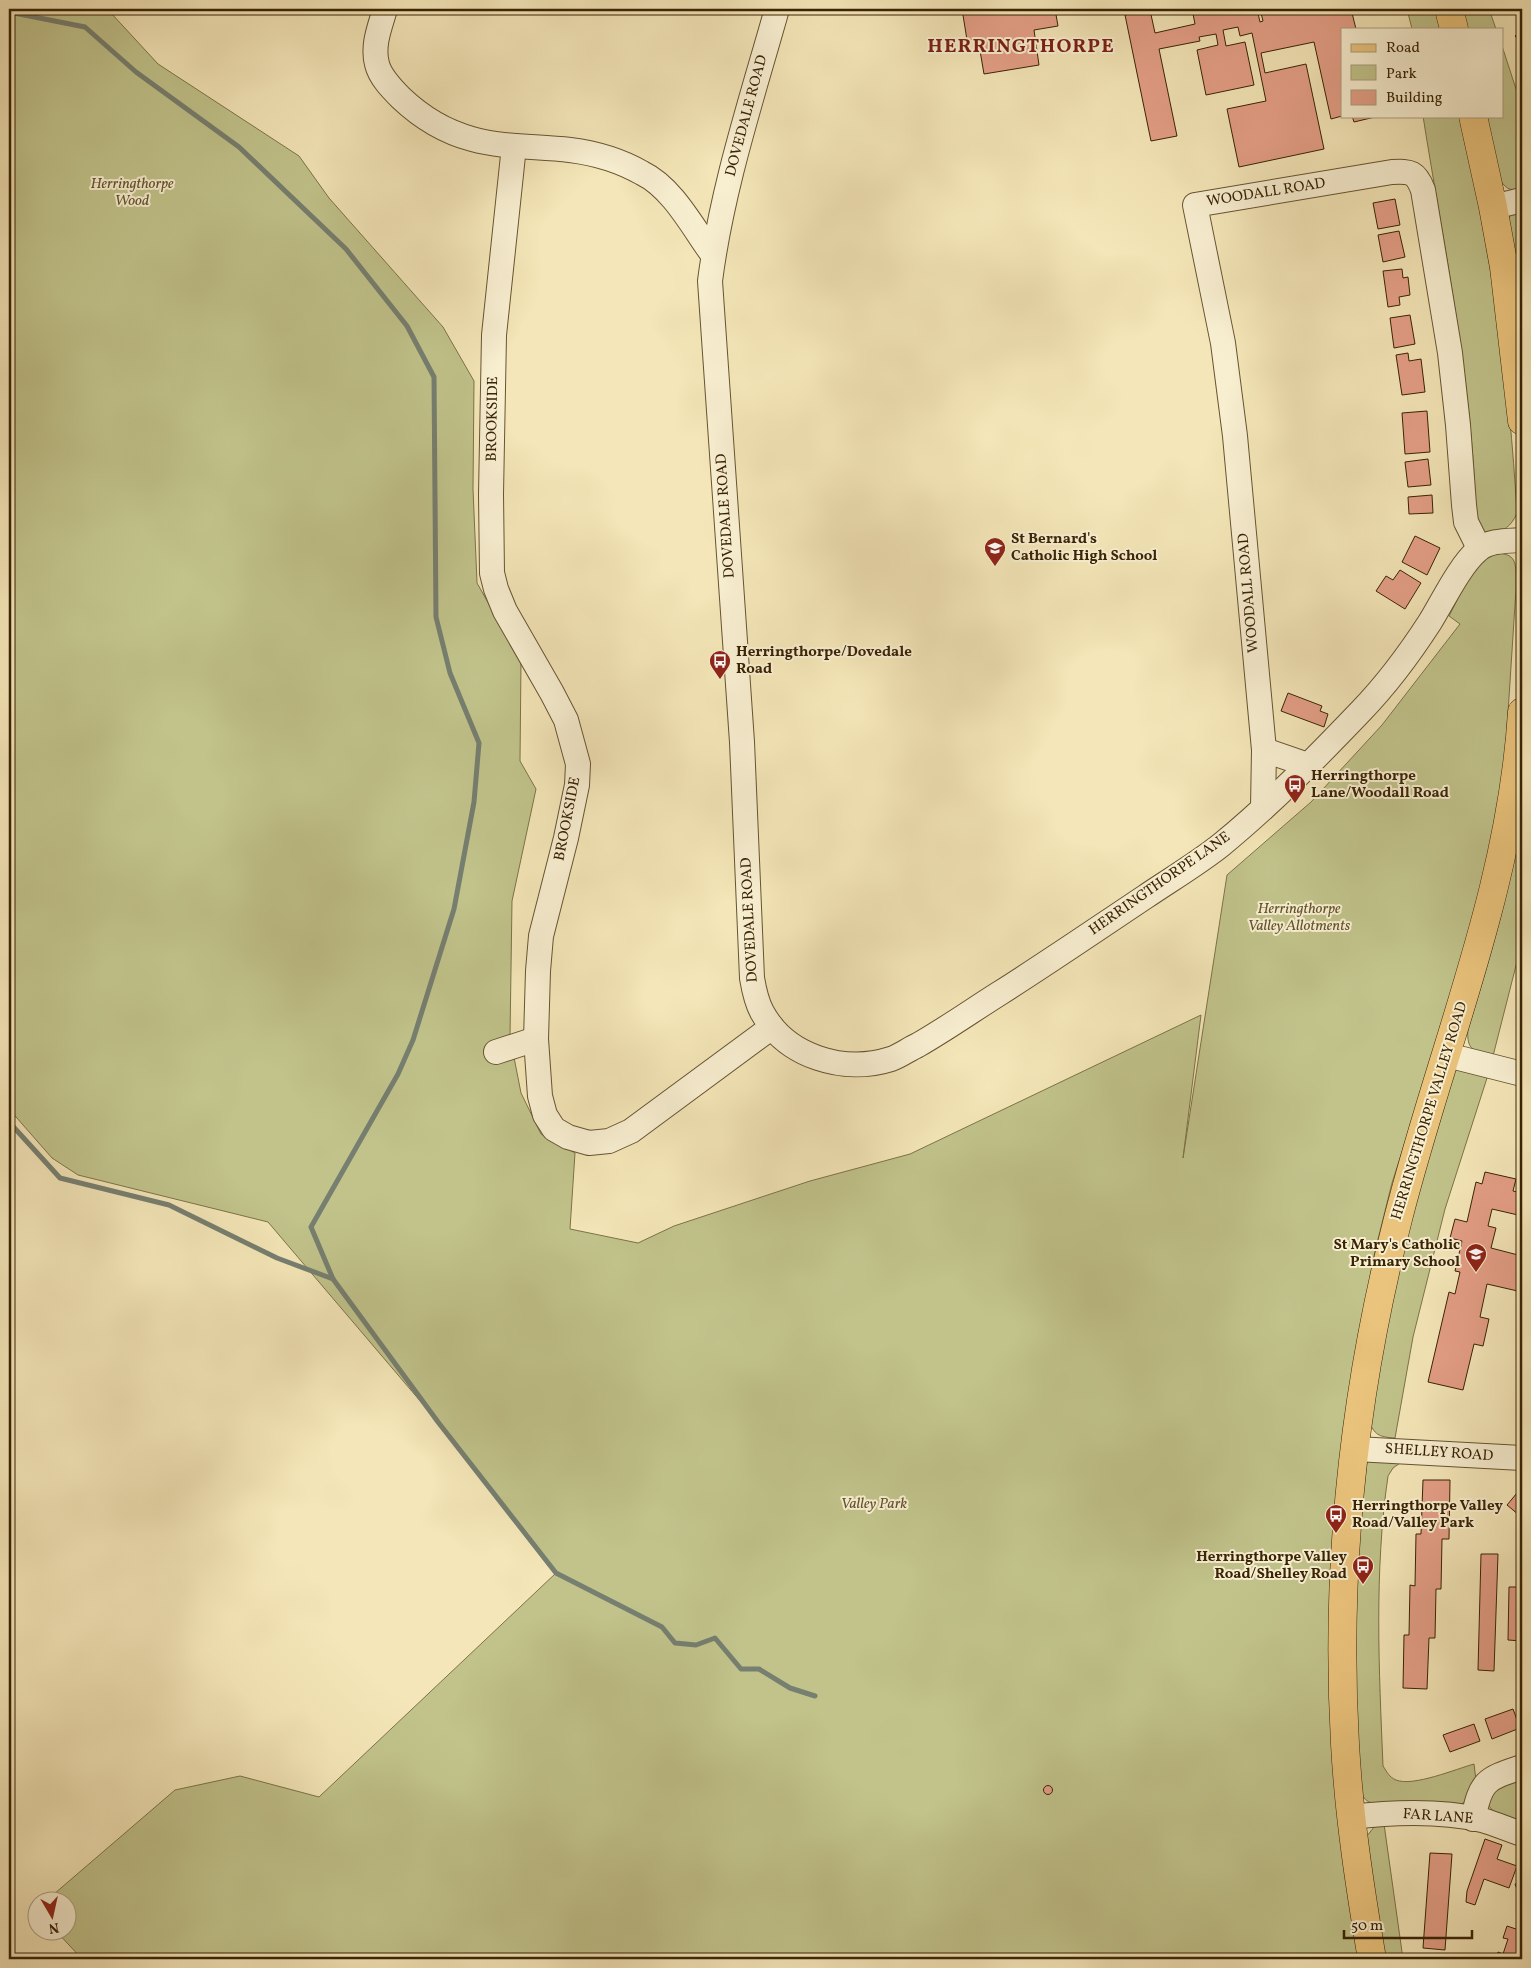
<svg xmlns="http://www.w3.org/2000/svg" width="1531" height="1968" font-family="Vollkorn,serif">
  <rect width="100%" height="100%" fill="#f4e6b8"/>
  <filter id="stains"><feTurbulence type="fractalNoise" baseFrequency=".004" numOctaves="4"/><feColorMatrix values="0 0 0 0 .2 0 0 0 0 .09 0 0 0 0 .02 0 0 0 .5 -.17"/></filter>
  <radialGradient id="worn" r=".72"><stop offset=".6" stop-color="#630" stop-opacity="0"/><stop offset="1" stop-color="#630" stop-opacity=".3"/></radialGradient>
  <g fill="#c1c38b" stroke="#7c7348">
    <path d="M9,9H100L111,13L158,64L299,156L329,198L443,327L474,381L473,489L477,583L521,661L520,761L536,789L512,901L510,1037L521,1093L541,1134L575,1153L570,1229L638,1243L674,1226L810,1181L910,1154L1201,1015L1183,1158L1227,875L1311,802L1382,725L1460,624L1449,616L1477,561L1484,553C1518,552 1516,558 1516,589L1506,744L1501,796L1467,948L1392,1183L1375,1251L1350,1386L1360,1959H82L56,1931L68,1930V1900H47L175,1790L240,1776L319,1797L556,1573L438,1422L268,1222L78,1175L52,1158L9,1109Z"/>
    <path d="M1407,9H1440L1444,29H1412Z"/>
    <path d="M1460,9H1489L1496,29H1465Z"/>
    <path d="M1502,46L1518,95L1522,102V189C1515,190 1509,191 1504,185C1493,176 1486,132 1483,116H1502Z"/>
    <path d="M1423,116H1461C1474,182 1488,247 1497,314C1507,380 1513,447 1517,513C1511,527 1504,531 1489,535L1480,529L1476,516C1472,380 1444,249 1423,116Z"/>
    <path d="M1522,208V312L1508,219L1512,212Z"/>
    <path d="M1522,810V942L1493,1056C1475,1052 1466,1051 1468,1029C1491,956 1511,887 1522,810Z"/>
    <path d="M1461,1067L1471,1068L1487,1078L1445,1209L1413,1337L1395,1438C1381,1437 1375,1436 1370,1423L1376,1363L1412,1206L1452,1073Z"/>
    <path d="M1367,1460L1403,1461L1393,1468L1388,1476C1374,1572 1379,1670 1383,1766C1387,1772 1389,1777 1396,1780C1413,1787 1456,1769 1474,1764L1476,1780L1466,1801L1460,1805H1378C1361,1801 1362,1795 1358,1779L1353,1581Z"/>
    <path d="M1522,1777V1826L1497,1816L1489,1806L1488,1795L1493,1788Z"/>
    <path d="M1384,1824L1403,1959H1383L1367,1836L1374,1827Z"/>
  </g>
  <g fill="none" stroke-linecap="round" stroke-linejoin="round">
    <g stroke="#767f70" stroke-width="5">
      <path d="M9,12L85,27L136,72L239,147L346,249L407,326L434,377L436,617L450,673L479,743L474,802L454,909L413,1040L398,1074L311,1227L333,1279L438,1422L556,1573L662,1627L675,1643L696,1645L715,1638L741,1669H759L790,1688L815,1696"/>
      <path d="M9,1122L60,1178L169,1205L277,1258L333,1279"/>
    </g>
  </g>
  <g fill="#e49f87" stroke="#382305">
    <path d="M962,9H1055L1058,26L1034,30L1039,65L984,74L978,39L967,40Z"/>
    <path d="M1192,9H1257L1260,22L1263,21L1260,9H1351L1356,29H1342V116L1331,119L1314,42L1261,53L1265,73L1306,64L1324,149L1239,167L1227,109L1266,101L1252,33L1240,36L1238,27L1223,30L1226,46L1245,42L1254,85L1206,95L1197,50L1218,45L1216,34L1199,37L1200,41L1159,49L1177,136L1151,141L1125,15L1150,10L1155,33L1195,24Z"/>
    <path d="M1522,30V44L1515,36Z"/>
    <path d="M1352,116H1374L1375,117L1354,122Z"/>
    <path d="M1395,199L1400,225L1378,229L1373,203Z"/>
    <path d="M1399,231L1405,257L1383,262L1378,235Z"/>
    <path d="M1402,269L1403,278L1408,277L1410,295L1399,297L1400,305L1388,307L1383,271Z"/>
    <path d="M1410,315L1415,344L1394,348L1390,318Z"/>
    <path d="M1408,353L1409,361L1421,359L1425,392L1402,395L1396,355Z"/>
    <path d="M1427,411L1430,452L1405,454L1402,413Z"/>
    <path d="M1428,459L1431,485L1408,487L1405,462Z"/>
    <path d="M1432,495L1433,513L1409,514L1408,497Z"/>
    <path d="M1415,536L1440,548L1427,575L1402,562Z"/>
    <path d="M1400,570L1421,583L1405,609L1376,591L1386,576L1393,580Z"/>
    <path d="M1288,693L1322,706L1320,711L1328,714L1324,727L1281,711Z"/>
    <path d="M1485,1172L1516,1179L1513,1191L1522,1193L1518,1215L1492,1209L1488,1226L1496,1228L1491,1248L1522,1256V1292L1487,1284L1480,1317L1489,1319L1483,1346L1474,1344L1463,1390L1428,1382L1449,1292L1455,1294L1460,1272L1455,1271L1462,1241L1450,1238L1455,1219L1467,1222L1476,1182L1482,1184Z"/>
    <path d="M1423,1480H1450L1449,1539H1442L1441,1589H1436L1435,1638H1429L1427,1689L1403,1688L1404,1635H1409L1410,1585L1415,1586L1416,1534H1421Z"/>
    <path d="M1522,1487V1511L1519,1515L1507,1505Z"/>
    <path d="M1481,1554H1498L1494,1671L1478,1670Z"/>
    <path d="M1509,1587H1522V1641L1508,1640Z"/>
    <path d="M1513,1709L1520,1728L1492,1739L1485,1719Z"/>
    <path d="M1474,1724L1480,1741L1450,1752L1443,1735Z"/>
    <circle cx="1048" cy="1790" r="4.5"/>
    <path d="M1485,1839L1502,1845L1497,1859L1517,1866L1509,1888L1484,1879L1475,1905L1466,1902L1467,1891Z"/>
    <path d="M1430,1853L1452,1854L1445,1950L1423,1948Z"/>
    <path d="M1522,1881V1903L1515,1884Z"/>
    <path d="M1507,1926L1522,1931V1953L1520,1959H1496L1498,1952L1503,1954L1508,1939L1503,1938Z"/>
  </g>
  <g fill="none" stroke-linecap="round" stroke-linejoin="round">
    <g stroke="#675432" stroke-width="26">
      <g id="minor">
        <path d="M385,9C380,27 372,45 377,64C380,77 392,89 401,98C421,117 446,132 472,139C504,148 538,146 570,150C594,153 621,161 642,173C673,188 693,228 713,255"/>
        <path d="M777,9C752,98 722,188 710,281L742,742L752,978C754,990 756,1001 762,1012C786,1057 844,1074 891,1059C900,1056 909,1049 918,1045C946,1029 973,1010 1000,993C1049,962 1097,929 1145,897C1170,880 1197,864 1221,845C1271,804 1317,757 1361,711C1387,684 1410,653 1430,622C1443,601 1460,565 1478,550C1489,540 1508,541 1522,540"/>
        <path d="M514,146L494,335L491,494L492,573L496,589L505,611L552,693L566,720L578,764L577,785L566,838L541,936L538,971L536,1039L540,1096L545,1115L554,1129L568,1137L589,1143L609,1141L631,1131L772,1027"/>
        <path d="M1493,207L1522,200"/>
        <path d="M1264,750L1308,765"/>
        <path d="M1263,808L1264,750L1235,436L1223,343L1195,205L1392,172C1411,171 1416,172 1423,190L1450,353L1458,425L1464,505L1466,522L1479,548"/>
        <path d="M496,1052L536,1039"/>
        <path d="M1447,1055L1522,1074"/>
        <path d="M1356,1449L1522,1458"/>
        <path d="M1351,1817C1394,1812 1439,1810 1482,1820C1496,1824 1509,1830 1522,1834"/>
        <path d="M1473,1819C1481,1780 1486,1779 1522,1767"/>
      </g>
    </g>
    <g stroke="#382305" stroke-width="29">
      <g id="major">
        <path d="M1449,9L1454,29"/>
        <path d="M1473,116L1493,207L1504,267L1522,421"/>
        <path d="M1372,1959C1360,1888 1349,1817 1345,1744C1335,1568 1354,1390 1398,1219C1441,1049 1511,890 1522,712"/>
      </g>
    </g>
    <use href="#minor" stroke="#f8efd1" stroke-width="24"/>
    <use href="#major" stroke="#eac37c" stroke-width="28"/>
  </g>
  <defs>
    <g id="school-pin" transform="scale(1.125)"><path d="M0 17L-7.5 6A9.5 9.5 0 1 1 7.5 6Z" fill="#8f2418" stroke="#f8efd1"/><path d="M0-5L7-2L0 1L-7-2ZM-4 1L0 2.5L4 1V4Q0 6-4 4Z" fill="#fff"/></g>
    <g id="bus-pin" transform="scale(1.125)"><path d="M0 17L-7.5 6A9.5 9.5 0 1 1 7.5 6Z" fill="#8f2418" stroke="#f8efd1"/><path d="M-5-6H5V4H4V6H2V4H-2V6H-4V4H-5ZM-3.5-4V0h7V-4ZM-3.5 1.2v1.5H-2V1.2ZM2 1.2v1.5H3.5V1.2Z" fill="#fff"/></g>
  </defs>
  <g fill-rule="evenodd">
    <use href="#school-pin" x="995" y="548"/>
    <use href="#bus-pin" x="720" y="661"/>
    <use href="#bus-pin" x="1295" y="785"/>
    <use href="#school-pin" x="1476" y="1254"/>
    <use href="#bus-pin" x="1336" y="1515"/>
    <use href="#bus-pin" x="1363" y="1566"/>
  </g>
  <g text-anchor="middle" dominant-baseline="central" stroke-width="4" stroke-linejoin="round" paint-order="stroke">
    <g font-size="15" fill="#382305" stroke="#f8efd1">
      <text transform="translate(747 116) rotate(-75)">DOVEDALE ROAD</text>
      <text transform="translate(1266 193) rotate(-9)">WOODALL ROAD</text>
      <text transform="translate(493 419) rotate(-89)">BROOKSIDE</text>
      <text transform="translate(726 516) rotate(-94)">DOVEDALE ROAD</text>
      <text transform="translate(1249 593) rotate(-95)">WOODALL ROAD</text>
      <text transform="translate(568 819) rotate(-79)">BROOKSIDE</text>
      <text transform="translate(1160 884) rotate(-35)">HERRINGTHORPE LANE</text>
      <text transform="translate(750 920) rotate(-93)">DOVEDALE ROAD</text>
      <text transform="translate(1430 1111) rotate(-73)">HERRINGTHORPE VALLEY ROAD</text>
      <text transform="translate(1439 1453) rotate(4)">SHELLEY ROAD</text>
      <text transform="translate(1438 1817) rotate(4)">FAR LANE</text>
    </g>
    <g font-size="15" font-style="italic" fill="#61532d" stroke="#f8efd1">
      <text x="132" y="184">Herringthorpe<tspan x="132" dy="17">Wood</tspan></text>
      <text x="1299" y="909">Herringthorpe<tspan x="1299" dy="17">Valley Allotments</tspan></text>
      <text x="874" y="1504">Valley Park</text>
    </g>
    <g font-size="15" font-weight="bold" fill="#382305" stroke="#f8efd1" text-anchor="start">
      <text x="1011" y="539">St Bernard's<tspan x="1011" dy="17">Catholic High School</tspan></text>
      <text x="736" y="652">Herringthorpe/Dovedale<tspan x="736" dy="17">Road</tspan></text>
      <text x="1311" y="776">Herringthorpe<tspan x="1311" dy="17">Lane/Woodall Road</tspan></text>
      <text x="1460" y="1245" text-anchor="end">St Mary's Catholic<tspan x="1460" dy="17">Primary School</tspan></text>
      <text x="1352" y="1506">Herringthorpe Valley<tspan x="1352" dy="17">Road/Valley Park</tspan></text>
      <text x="1347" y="1557" text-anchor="end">Herringthorpe Valley<tspan x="1347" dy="17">Road/Shelley Road</tspan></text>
    </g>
    <g font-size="20" font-weight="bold" letter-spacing="1" fill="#7a1f14" stroke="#f8efd1">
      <text x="1021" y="47">HERRINGTHORPE</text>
    </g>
  </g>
  <rect width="1531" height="1968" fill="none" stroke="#f4e6b8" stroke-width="30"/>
  <rect x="10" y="10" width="1511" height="1948" fill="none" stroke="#382305" stroke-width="2.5"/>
  <rect x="15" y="15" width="1501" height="1938" fill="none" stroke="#382305"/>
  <rect x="1341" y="28" width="162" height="90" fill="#f8efd1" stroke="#ab9d7f"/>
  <rect x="1351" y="44" width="25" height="8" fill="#eac37c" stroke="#ab9d7f"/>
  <text x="1386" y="52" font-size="15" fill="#382305">Road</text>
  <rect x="1351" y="65" width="25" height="15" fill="#c1c38b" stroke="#ab9d7f"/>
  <text x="1386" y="78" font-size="15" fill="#382305">Park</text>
  <rect x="1351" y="90" width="25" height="15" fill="#e49f87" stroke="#ab9d7f"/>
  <text x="1386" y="102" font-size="15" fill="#382305">Building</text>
  <g transform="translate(52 1916) rotate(171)"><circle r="24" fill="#f8efd1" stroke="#ab9d7f"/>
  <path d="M0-4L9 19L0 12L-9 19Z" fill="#8f2418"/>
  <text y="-8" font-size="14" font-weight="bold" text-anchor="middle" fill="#382305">N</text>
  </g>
  <path d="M1344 1930v8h128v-8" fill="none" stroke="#382305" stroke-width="2.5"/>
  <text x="1351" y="1930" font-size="15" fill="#382305" stroke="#f8efd1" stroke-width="4" paint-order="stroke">50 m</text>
  <rect width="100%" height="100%" filter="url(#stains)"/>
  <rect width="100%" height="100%" fill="url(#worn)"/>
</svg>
